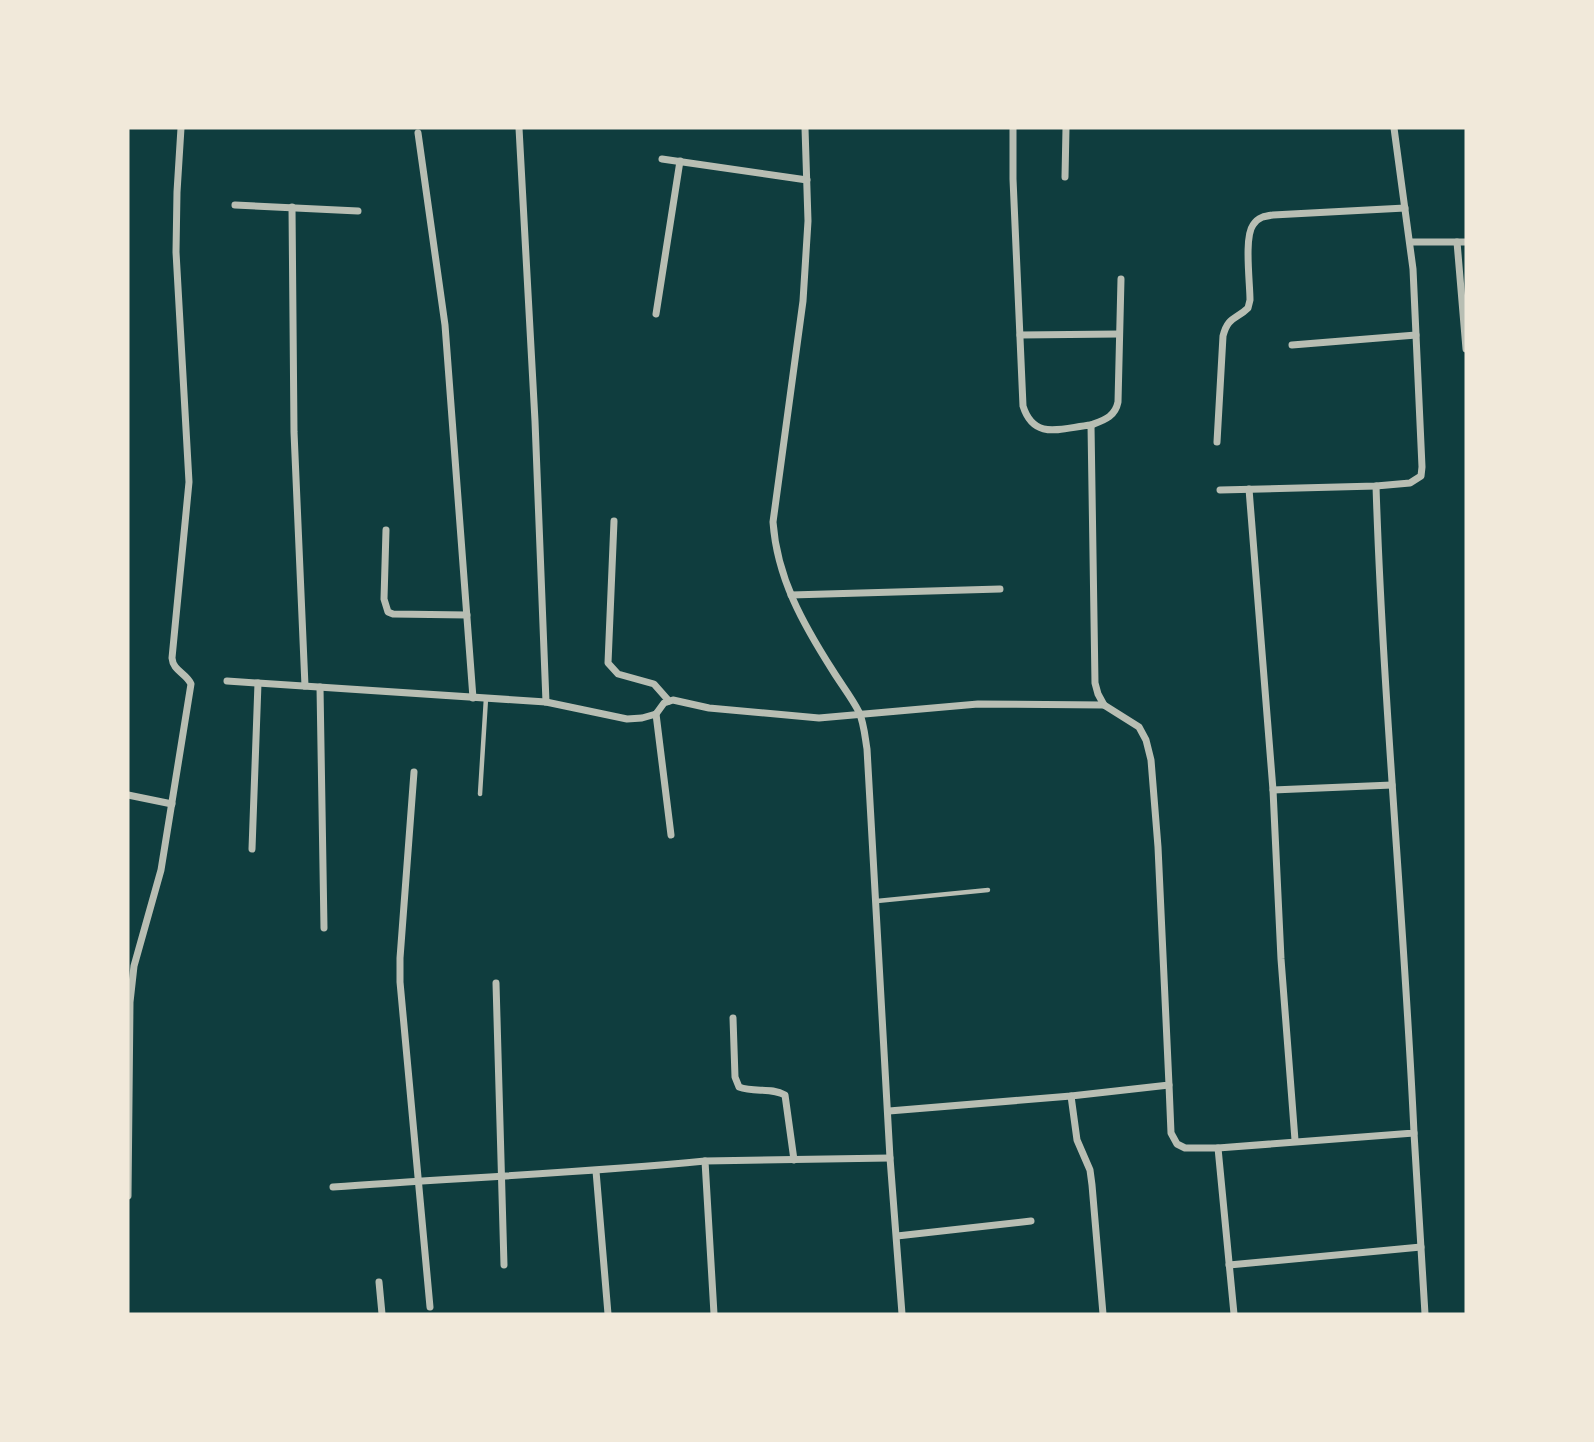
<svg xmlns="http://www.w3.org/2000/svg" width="1594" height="1442" font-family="'Source Sans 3',sans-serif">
  <rect width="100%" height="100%" fill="#0f3d3e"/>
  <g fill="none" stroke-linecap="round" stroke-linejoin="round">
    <g stroke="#b8beb3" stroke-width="4.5">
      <path d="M480,794L486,698"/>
      <path d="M877,901L988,890"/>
    </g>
    <g stroke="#b8beb3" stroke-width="7">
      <path d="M519,128L535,421L546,702"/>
      <path d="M805,128L808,221L803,301L773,522C777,578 803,624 833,671C841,684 852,698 859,712C864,723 865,737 867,749L890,1158L902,1314"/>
      <path d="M418,133L445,325L473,698"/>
      <path d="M662,159L807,180"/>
      <path d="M1065,177L1066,128"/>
      <path d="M235,205L358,211"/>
      <path d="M292,207L294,432L305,686"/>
      <path d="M1410,242H1466"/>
      <path d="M1457,242L1466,349"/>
      <path d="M656,314L680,161"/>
      <path d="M1020,335L1119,334"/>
      <path d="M1292,345L1416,335"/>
      <path d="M1091,425C1104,420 1115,417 1118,402L1121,279"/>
      <path d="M1217,442L1223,336C1228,316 1236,320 1248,308L1250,300C1250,283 1244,237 1253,225C1258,217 1265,216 1273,215L1405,208"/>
      <path d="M1249,489L1273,790L1281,959L1295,1140"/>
      <path d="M1220,490L1376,486L1410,483L1421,476L1422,467L1413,269L1394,128"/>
      <path d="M614,521L608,663L618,674L654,684L669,701"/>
      <path d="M386,530L384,599L388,612L393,614L467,615"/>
      <path d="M791,595L1000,589"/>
      <path d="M227,681L546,702L627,719L642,718L656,714L664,703L673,700L709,708L819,718L978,704L1104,705"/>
      <path d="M320,687L324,928"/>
      <path d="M656,714L671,835"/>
      <path d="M414,772L400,958V982L430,1307"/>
      <path d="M1273,790L1392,785"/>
      <path d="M128,795L172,804"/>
      <path d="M252,849L258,683"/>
      <path d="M496,983L504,1265"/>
      <path d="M733,1018L735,1077L739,1087C754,1093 771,1087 785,1095L794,1160"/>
      <path d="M1169,1085L1171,1133L1177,1144L1185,1148H1218L1414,1133C1404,917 1383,702 1376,486"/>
      <path d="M1071,1096L1077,1140L1090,1170L1092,1185L1103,1314"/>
      <path d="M889,1111L1071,1096L1169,1085L1158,847L1151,760L1146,740L1139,727L1104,705L1098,694L1095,683L1091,425C1061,428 1034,441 1023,406L1013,179V128"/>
      <path d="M1414,1133L1425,1314"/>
      <path d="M1218,1148L1234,1314"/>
      <path d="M596,1171L608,1314"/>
      <path d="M333,1187C457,1178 581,1173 705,1161"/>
      <path d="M128,1196L130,1002L134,966L161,870L191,684C186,673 173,671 172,658L189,482L176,252L177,192L181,128"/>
      <path d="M897,1236L1031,1221"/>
      <path d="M1229,1265L1421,1247"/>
      <path d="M379,1282L382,1314"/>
      <path d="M714,1314L705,1161L890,1158"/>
    </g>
  </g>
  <rect width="1594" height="1442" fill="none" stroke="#f1e9da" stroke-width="259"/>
</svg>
